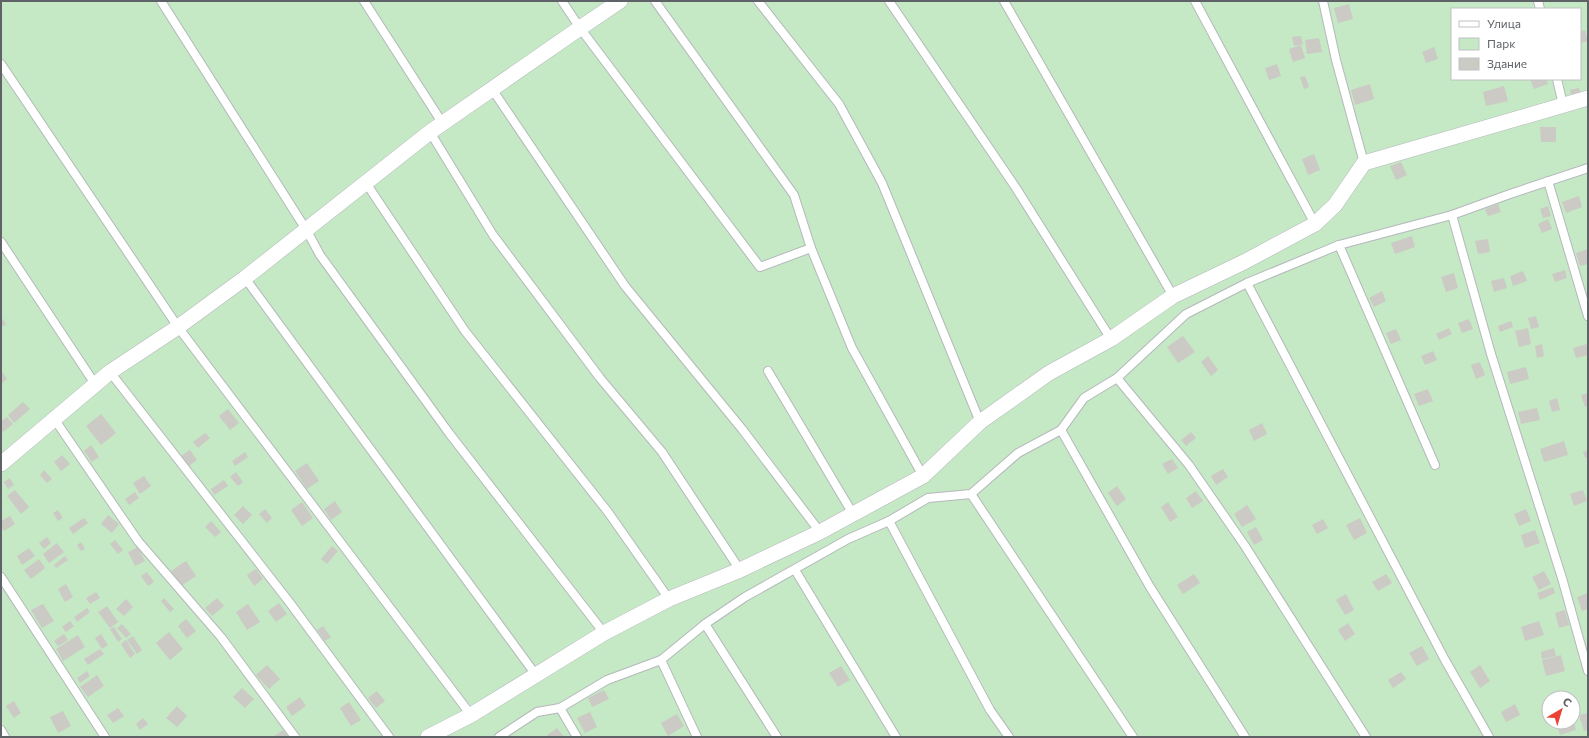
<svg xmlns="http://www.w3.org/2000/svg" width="1589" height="738" font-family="Commissioner,sans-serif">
  <rect width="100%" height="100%" fill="#f1efe8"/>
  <path fill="#c5e8c5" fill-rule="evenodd" d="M1,1H1588V737H1ZM1452,9H1580V79H1452ZM1549,698H1573V722H1549Z"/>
  <g fill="#cccac5">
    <path d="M1349,4L1353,19L1338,23L1334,8Z"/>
    <path d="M1585,30L1588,41L1580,43V31Z"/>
    <path d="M1301,36L1303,44L1294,46L1292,37Z"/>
    <path d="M1319,38L1322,52L1307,54L1305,40Z"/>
    <path d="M1301,45L1305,58L1293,62L1289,49Z"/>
    <path d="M1434,47L1438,59L1426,63L1422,52Z"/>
    <path d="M1277,64L1281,76L1269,80L1265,68Z"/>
    <path d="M1305,76L1309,87L1304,89L1300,77Z"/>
    <path d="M1530,79H1546L1548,84L1534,89Z"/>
    <path d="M1370,84L1374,99L1355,105L1351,90Z"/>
    <path d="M1504,86L1508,101L1486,106L1483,92Z"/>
    <path d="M1579,88L1582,97L1572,99L1570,90Z"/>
    <path d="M1540,127H1556V142H1541Z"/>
    <path d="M1314,154L1320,170L1308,175L1302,159Z"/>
    <path d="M1401,162L1407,175L1396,180L1390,166Z"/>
    <path d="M1579,196L1582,207L1566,213L1562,202Z"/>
    <path d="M1498,204L1501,212L1488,216L1485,209Z"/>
    <path d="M1548,206L1551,216L1543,218L1540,209Z"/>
    <path d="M1548,219L1552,229L1542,233L1538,224Z"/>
    <path d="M1412,236L1415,247L1395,254L1391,243Z"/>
    <path d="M1488,239L1490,252L1478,254L1475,241Z"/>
    <path d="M1588,249V264L1580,266L1576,253Z"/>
    <path d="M1565,270L1567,278L1555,282L1552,274Z"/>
    <path d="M1523,271L1527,281L1513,286L1510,276Z"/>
    <path d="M1454,273L1458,288L1446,292L1441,277Z"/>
    <path d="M1504,278L1507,288L1494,292L1491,281Z"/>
    <path d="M1382,291L1386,301L1374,307L1369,298Z"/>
    <path d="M1536,316L1539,327L1531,329L1528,318Z"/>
    <path d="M1,317L6,324L1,327Z"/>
    <path d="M1469,319L1473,329L1462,333L1458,323Z"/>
    <path d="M1511,321L1513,327L1500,332L1498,326Z"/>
    <path d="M1449,328L1452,334L1439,340L1436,334Z"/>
    <path d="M1528,328L1531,344L1519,347L1515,331Z"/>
    <path d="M1396,329L1401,340L1391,344L1386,333Z"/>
    <path d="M1183,336L1195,352L1178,363L1167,347Z"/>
    <path d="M1542,344L1544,356L1537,358L1535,346Z"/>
    <path d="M1587,344L1588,355L1576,358L1573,348Z"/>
    <path d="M1433,351L1437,360L1425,365L1421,356Z"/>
    <path d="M1208,356L1218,370L1211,376L1201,362Z"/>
    <path d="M1480,362L1485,375L1476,379L1471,365Z"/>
    <path d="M1526,367L1529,379L1510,384L1507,372Z"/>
    <path d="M1,370L7,379L1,384Z"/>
    <path d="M1428,389L1433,401L1419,406L1414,394Z"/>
    <path d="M1588,393V406L1585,407L1581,395Z"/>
    <path d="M1557,398L1560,410L1552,412L1549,401Z"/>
    <path d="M23,402L30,409L14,423L8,415Z"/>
    <path d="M1537,408L1540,420L1521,424L1518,412Z"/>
    <path d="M228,409L239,423L230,430L219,416Z"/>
    <path d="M101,414L116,433L101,445L86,426Z"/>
    <path d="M7,417L13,424L3,432L1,429V421Z"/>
    <path d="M1262,423L1267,434L1254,441L1249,430Z"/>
    <path d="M1191,432L1196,438L1186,446L1181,440Z"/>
    <path d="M205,433L210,438L198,448L193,442Z"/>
    <path d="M1564,441L1568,455L1544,462L1540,449Z"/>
    <path d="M91,445L99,457L92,462L84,451Z"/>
    <path d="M190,450L197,460L189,466L181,456Z"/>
    <path d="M1588,450V457L1585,458L1583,452Z"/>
    <path d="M245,452L248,457L235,466L232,461Z"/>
    <path d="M62,455L70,464L61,471L54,462Z"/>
    <path d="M1172,459L1178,468L1168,474L1162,464Z"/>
    <path d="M307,463L319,481L307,489L295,471Z"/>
    <path d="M1223,469L1228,477L1216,485L1211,476Z"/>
    <path d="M44,470L52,479L47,483L40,475Z"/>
    <path d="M236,472L243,482L238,486L230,477Z"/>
    <path d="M144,476L151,486L140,494L133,483Z"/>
    <path d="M10,478L14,485L8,489L4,482Z"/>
    <path d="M224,480L228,486L214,495L211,489Z"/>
    <path d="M1117,486L1126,499L1117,506L1108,493Z"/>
    <path d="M15,490L29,507L21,514L7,496Z"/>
    <path d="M1583,490L1587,501L1574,506L1570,494Z"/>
    <path d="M1196,491L1203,501L1192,508L1186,498Z"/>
    <path d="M135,492L139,498L129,505L125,499Z"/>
    <path d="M335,501L342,512L331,520L324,509Z"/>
    <path d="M302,502L313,518L302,526L291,510Z"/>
    <path d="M1168,502L1178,517L1170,522L1161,507Z"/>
    <path d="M1247,505L1256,519L1242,527L1234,514Z"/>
    <path d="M243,506L252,515L243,524L234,515Z"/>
    <path d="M265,509L272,518L267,523L259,514Z"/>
    <path d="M1526,509L1531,521L1519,526L1514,514Z"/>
    <path d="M58,510L63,518L58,521L53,513Z"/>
    <path d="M108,515L119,524L112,533L101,524Z"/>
    <path d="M10,516L15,524L4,531L1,527V521Z"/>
    <path d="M84,518L88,523L73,534L69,528Z"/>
    <path d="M1360,518L1367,533L1354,540L1346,525Z"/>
    <path d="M1323,519L1328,528L1317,534L1312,525Z"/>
    <path d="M211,521L221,532L215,537L205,527Z"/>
    <path d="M1256,527L1263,540L1254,545L1247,532Z"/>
    <path d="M1535,530L1540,543L1525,548L1521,535Z"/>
    <path d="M47,537L51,543L44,549L39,543Z"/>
    <path d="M115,540L123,550L118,554L110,544Z"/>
    <path d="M81,542L85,549L81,551L77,545Z"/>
    <path d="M57,543L64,552L49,563L43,554Z"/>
    <path d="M332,546L338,551L327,564L321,559Z"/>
    <path d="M138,547L145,561L135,566L128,552Z"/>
    <path d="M29,548L35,556L22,565L17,556Z"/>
    <path d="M65,556L68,560L56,568L54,565Z"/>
    <path d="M39,559L45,568L31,579L24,570Z"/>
    <path d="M186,561L196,576L181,586L171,571Z"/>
    <path d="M256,569L263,579L254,586L247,575Z"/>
    <path d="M1544,571L1551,584L1539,590L1532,577Z"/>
    <path d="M147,572L154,582L148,586L141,576Z"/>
    <path d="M1194,574L1200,583L1183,594L1177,585Z"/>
    <path d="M1386,574L1392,583L1378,591L1372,582Z"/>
    <path d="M66,584L73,597L65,602L58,589Z"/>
    <path d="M1553,587L1555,593L1540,600L1537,593Z"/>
    <path d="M96,592L100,598L90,604L86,598Z"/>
    <path d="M1588,593V609L1582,611L1577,597Z"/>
    <path d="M1346,594L1354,610L1345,615L1336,600Z"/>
    <path d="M164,598L174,609L170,612L161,601Z"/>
    <path d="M217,598L224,606L212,616L205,608Z"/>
    <path d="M126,599L133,607L124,616L116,609Z"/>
    <path d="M279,603L287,614L276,622L268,611Z"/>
    <path d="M43,604L54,621L42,628L31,610Z"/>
    <path d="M248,604L260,622L247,630L236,612Z"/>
    <path d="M107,606L118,622L110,628L98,612Z"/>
    <path d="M87,608L90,612L77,622L74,617Z"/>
    <path d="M1565,610L1569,625L1559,628L1555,613Z"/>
    <path d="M186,619L196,631L187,638L178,626Z"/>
    <path d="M70,621L74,626L66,632L62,627Z"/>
    <path d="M1539,621L1544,635L1525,641L1521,627Z"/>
    <path d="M1348,623L1355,634L1345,641L1338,630Z"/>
    <path d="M122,624L131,634L126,638L117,628Z"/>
    <path d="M323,626L331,637L325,641L317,630Z"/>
    <path d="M114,627L122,639L118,642L110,629Z"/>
    <path d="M169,632L183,649L170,660L156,643Z"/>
    <path d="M64,634L68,640L58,646L54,641Z"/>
    <path d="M101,634L108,645L102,649L95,638Z"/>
    <path d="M78,635L85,647L63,661L56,649Z"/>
    <path d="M133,636L142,650L137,654L127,640Z"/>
    <path d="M126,640L135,654L130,658L121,644Z"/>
    <path d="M1422,646L1429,659L1417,666L1409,653Z"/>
    <path d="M1554,648L1556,656L1542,659L1541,652Z"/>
    <path d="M100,649L104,654L88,665L84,659Z"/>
    <path d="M1561,655L1565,671L1546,676L1542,660Z"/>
    <path d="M267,665L280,679L269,689L256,675Z"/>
    <path d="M1480,665L1490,681L1480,688L1470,672Z"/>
    <path d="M841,666L850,680L838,687L829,673Z"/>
    <path d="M87,671L90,676L80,683L77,678Z"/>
    <path d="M1401,672L1406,679L1393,688L1388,680Z"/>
    <path d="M97,675L104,686L88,697L80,687Z"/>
    <path d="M242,688L254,699L245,708L233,697Z"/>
    <path d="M604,690L609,699L592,707L588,698Z"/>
    <path d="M377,691L385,701L376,708L368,698Z"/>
    <path d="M300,697L306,706L292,716L286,707Z"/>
    <path d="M1549,700V718H1548L1545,701Z"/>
    <path d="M14,701L21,713L14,718L6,706Z"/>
    <path d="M349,702L361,720L351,726L340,708Z"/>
    <path d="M1515,704L1520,715L1506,722L1501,712Z"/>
    <path d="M177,706L187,716L177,727L166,718Z"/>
    <path d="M118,708L124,716L113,723L107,715Z"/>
    <path d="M63,711L71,726L58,733L50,717Z"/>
    <path d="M590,712L597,727L585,733L577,718Z"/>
    <path d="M1588,713V730L1584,731L1579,715Z"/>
    <path d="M677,714L684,726L668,736L661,723Z"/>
    <path d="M143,718L148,724L140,730L136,724Z"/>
    <path d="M1574,723L1576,730L1560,735L1558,729Z"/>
    <path d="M557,728L564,737H548L547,735Z"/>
    <path d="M283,730L288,737H273Z"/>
  </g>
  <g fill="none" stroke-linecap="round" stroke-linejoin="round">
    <g stroke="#b5b8bc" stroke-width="10">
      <g id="service">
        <path d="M161,1L307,231L320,255L449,433L604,633"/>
        <path d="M364,1L443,124"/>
        <path d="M562,1L580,28L760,267L811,248"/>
        <path d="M655,1L794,195L811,248L852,348L923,476"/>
        <path d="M758,1L839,104L882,183L980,422"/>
        <path d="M889,1L1016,188L1111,339"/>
        <path d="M1004,1L1173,296"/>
        <path d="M1195,1L1315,224"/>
        <path d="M1323,1L1336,60L1364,163"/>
        <path d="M1538,1L1540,9"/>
        <path d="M1,64L178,327L471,715"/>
        <path d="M1557,79L1563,105"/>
        <path d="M492,89L625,286L742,429L820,532"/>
        <path d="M430,132L493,235L600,378L662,452L740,570"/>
        <path d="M1548,181L1588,316"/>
        <path d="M366,183L465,331L608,512L669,599"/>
        <path d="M1452,215L1491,354L1562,578L1588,671"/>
        <path d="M1,242L95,384"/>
        <path d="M1339,245L1435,465"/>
        <path d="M245,278L536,675"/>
        <path d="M1247,283L1445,660L1489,737"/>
        <path d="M768,371L853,514"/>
        <path d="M110,372L290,603L389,737"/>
        <path d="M1117,378L1189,465L1245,546L1366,737"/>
        <path d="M55,420L138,541L221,637L295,737"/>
        <path d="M1061,430L1150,587L1245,737"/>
        <path d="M971,494L1133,737"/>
        <path d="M889,521L990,710L1009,737"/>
        <path d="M795,570L896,737"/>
        <path d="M1,577L105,737"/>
        <path d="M705,624L777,737"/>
        <path d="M560,708L577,737"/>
        <path d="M1,730L5,737"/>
        <path d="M499,737L537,712L560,708L607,680L661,660"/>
        <path d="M697,737L661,660L705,624L745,597L848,539L889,521L928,498L971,494L1018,453L1061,430L1084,398L1117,378L1186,314L1247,283L1339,245L1452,215L1510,194L1588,168"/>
      </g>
    </g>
    <g stroke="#b5b8bc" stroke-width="16">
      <g id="minor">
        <path d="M1,464L110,372L178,327L245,278L430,132L580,28L620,1"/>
        <path d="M428,737L471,715L604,633L669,599L740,570L820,532L923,476L980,422L1049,373L1111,339L1173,296L1244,262L1315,224L1335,205L1364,163L1588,98"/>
      </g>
    </g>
    <use href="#service" stroke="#fff" stroke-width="8"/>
    <use href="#minor" stroke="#fff" stroke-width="15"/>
  </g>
  <rect width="1589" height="738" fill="none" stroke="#5f6368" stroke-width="4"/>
  <rect x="1451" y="8" width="130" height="72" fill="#ffffff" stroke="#bfc1c3"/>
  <rect x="1459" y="21" width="20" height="6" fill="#ffffff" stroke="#bfc1c3"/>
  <text x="1487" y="28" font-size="12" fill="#5f6368">Улица</text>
  <rect x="1459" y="38" width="20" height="12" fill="#c5e8c5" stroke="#bfc1c3"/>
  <text x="1487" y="48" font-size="12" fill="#5f6368">Парк</text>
  <rect x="1459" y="58" width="20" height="12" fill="#cccac5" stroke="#bfc1c3"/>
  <text x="1487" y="68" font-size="12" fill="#5f6368">Здание</text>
  <g transform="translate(1561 710) rotate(38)"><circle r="19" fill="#ffffff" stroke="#bfc1c3"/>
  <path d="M0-3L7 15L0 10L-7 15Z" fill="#ea4335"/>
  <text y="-6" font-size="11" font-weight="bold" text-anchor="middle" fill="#5f6368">С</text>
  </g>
</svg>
